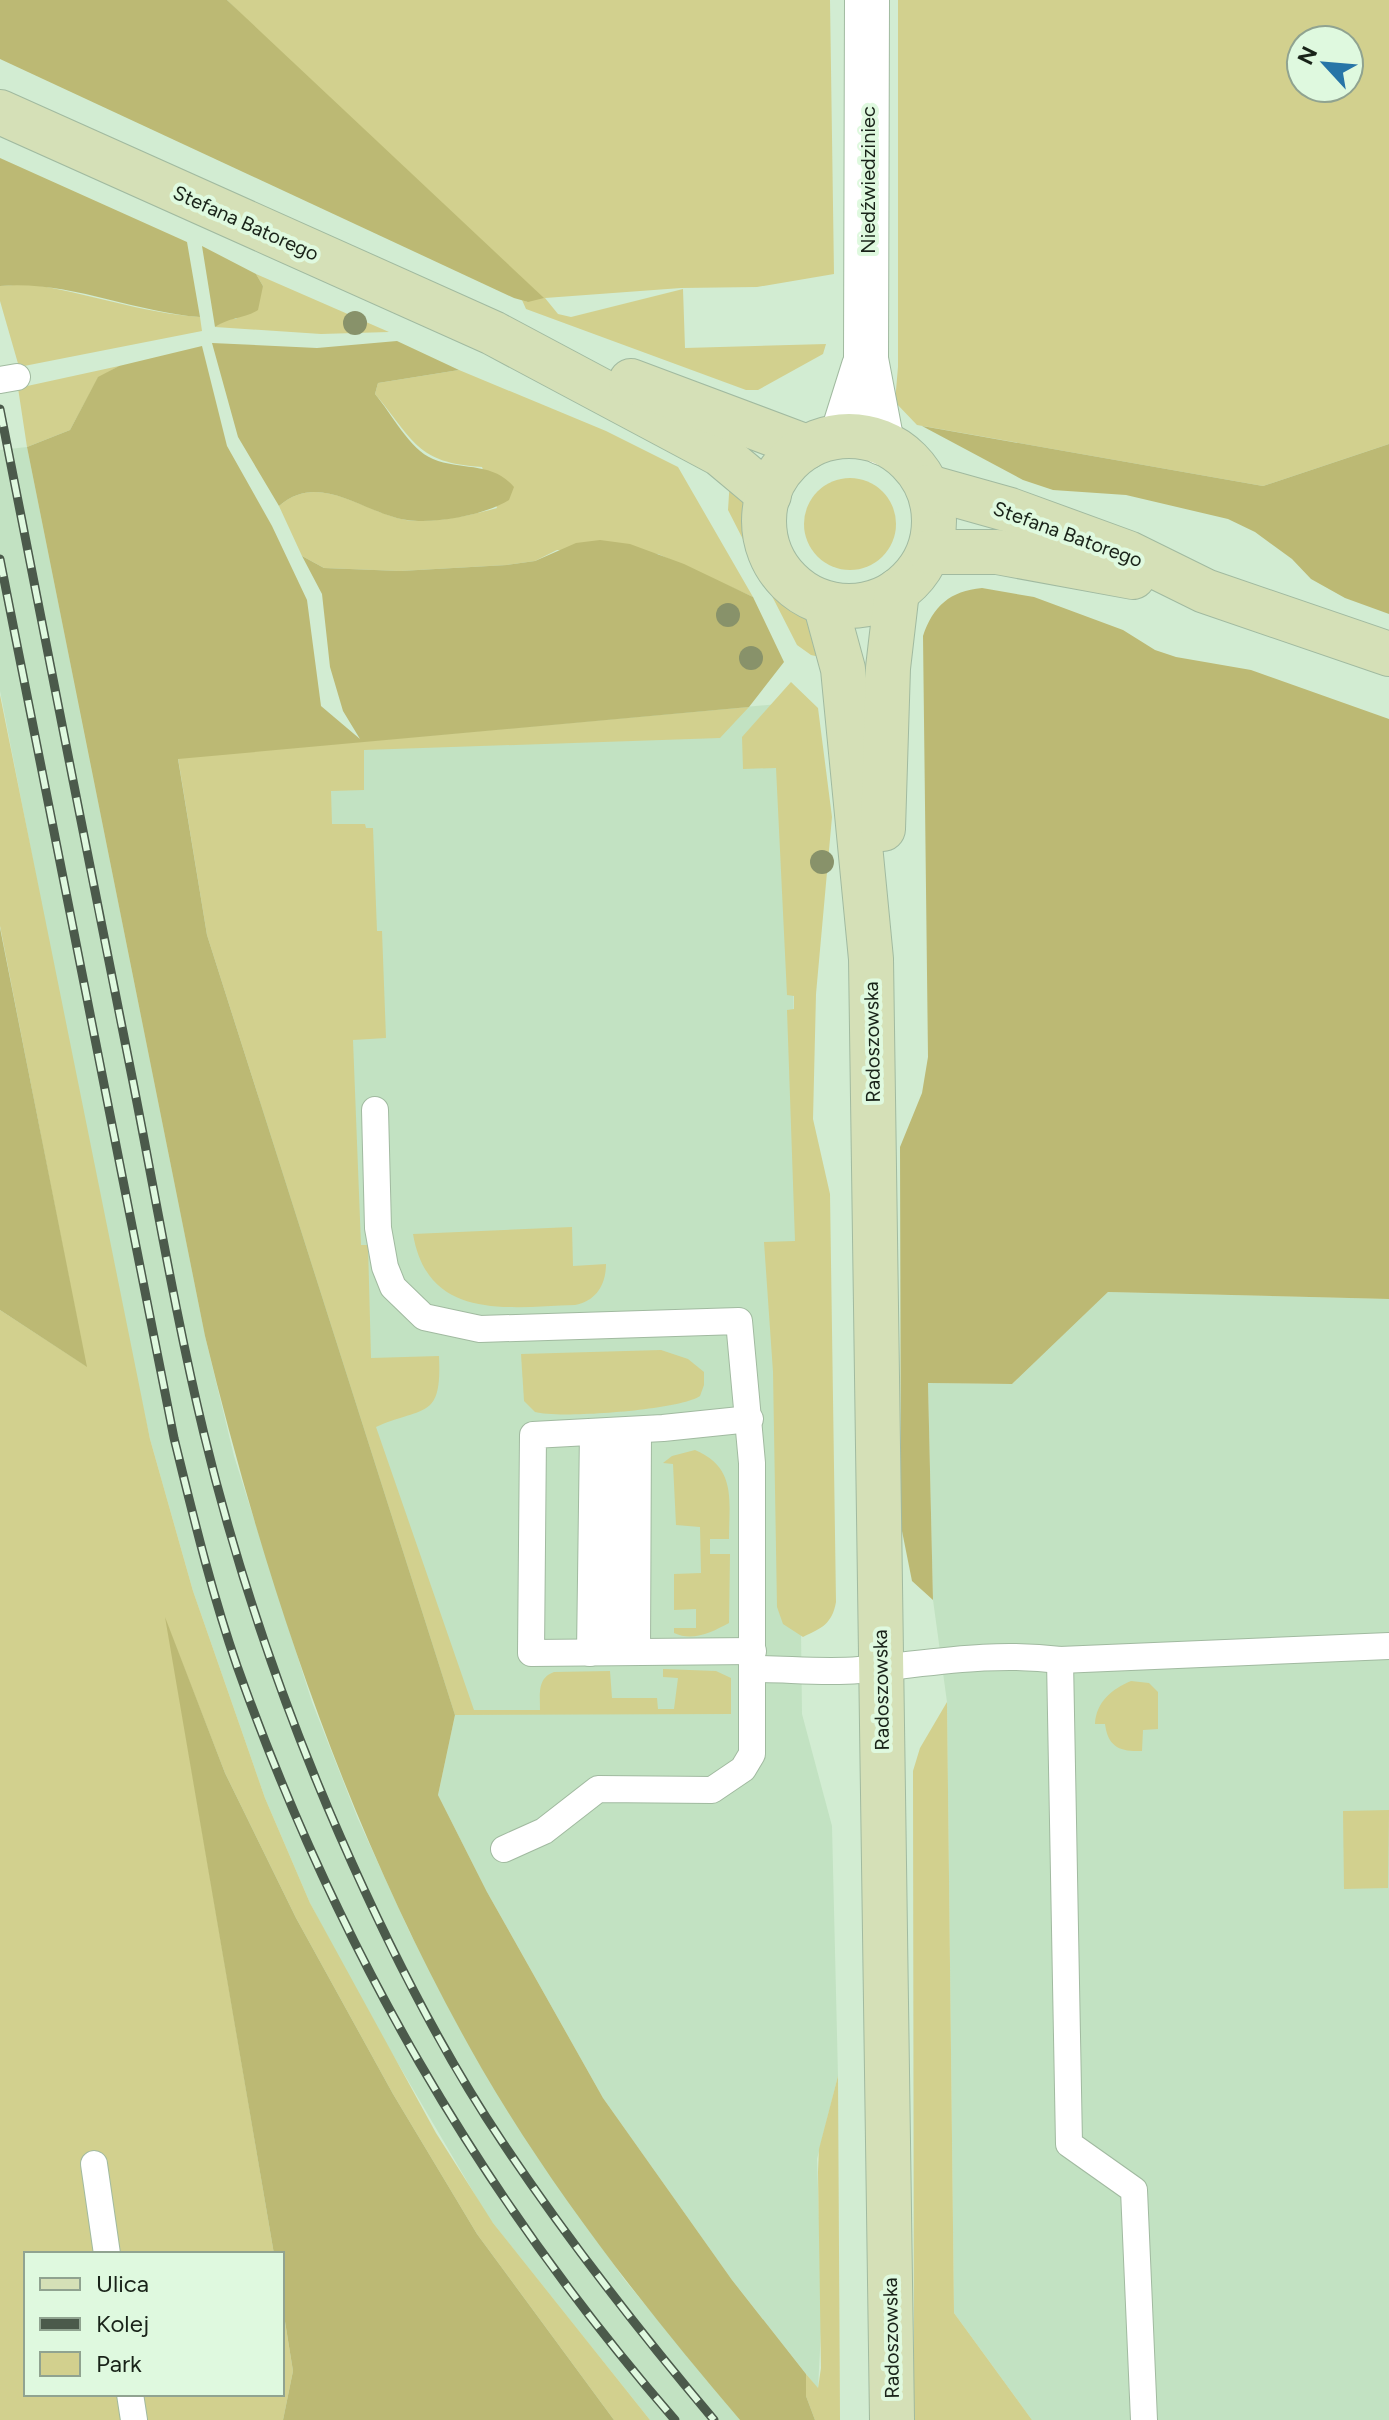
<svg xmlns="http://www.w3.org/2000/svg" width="1389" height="2420" font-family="Figtree,sans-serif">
  <rect width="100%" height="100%" fill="#d2ecd2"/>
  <g fill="#c2e2c2">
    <path d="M27,447L205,1336L234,1456L312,1702L358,1819L410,1933L483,2070L561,2190L624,2279L740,2420H650L488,2217L366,2009L310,1903L265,1798L193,1591L150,1439L106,1236L0,691V450Z"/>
    <path d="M790,703L802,1714L832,1826L838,2076L817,2159L822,2310L818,2389L732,2280L603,2098L487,1892L438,1795L455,1715L269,1141L178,758Z"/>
    <path d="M1108,1292L1389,1299V2420H1032L954,2313L947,1702L933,1600L928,1383L1012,1384Z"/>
  </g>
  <g fill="#d2d08e" fill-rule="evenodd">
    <path d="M227,0H830L834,274L757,287L681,288L545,298L558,314L571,317L683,289L685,348L826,344L823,354L758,390H746L526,309L522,300L528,302Z"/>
    <path d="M898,0H1389V444L1263,486L917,425L895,402L898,367ZM1301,40H1349V88H1301Z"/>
    <path d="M256,274L389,332L321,334L215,327L226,319H236L263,286Z"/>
    <path d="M28,284C86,292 141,313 200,317L202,331L19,367L0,301V286Z"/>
    <path d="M119,366L98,378L70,430L27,447L18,388Z"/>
    <path d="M459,370L606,431L678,467L753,597L658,554L557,550L535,561L507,565L400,571L324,568L302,556L279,506C319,471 363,512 406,520C430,524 473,515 497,508L482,467C416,463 414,440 375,394L378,383Z"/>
    <circle cx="850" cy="524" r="46"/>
    <path d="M730,479L750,515L764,571L783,596L798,608L817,636L824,658L811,655L797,645L728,510Z"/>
    <path d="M791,682L818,708L832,817L816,994L813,1119L830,1194L836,1602C832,1624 822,1628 803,1637L783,1624L777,1607L773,1372L764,1242L795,1241L787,1010L794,1009V996L787,995L776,768L743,769L742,737Z"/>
    <path d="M0,695L150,1439L193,1591L265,1798L310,1903L436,2133L493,2223L650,2420H614L477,2234L393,2094L296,1918L225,1773L167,1624L274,2254H26V2394H282V2303L293,2371L283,2420H0V1310L86,1366L0,926Z"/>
    <path d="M749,707L720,738L364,750V790L331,791L332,824H365L366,828H373L377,931H382L386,1038L353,1040L361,1245H368L371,1358L439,1356C442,1420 425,1406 376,1427L474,1710H540C540,1694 537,1678 554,1672L610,1671L612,1698H657L658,1709H674L678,1678L663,1677V1669L716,1671L731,1678V1714L455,1715L207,935L178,758Z"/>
    <path d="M572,1227L573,1266L606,1264C606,1285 596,1301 575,1305C509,1307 428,1322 413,1234Z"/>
    <path d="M661,1350L688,1359L704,1372V1385L700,1396C680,1410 559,1419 535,1412L524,1401L521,1354Z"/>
    <path d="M695,1450C737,1468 729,1500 729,1539H710V1554H730L729,1623C712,1632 693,1642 674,1633V1628H696V1609L674,1610V1574L701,1573L700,1527L676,1525L673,1464L663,1463L672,1456Z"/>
    <path d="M1131,1681L1149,1683L1158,1692V1729L1143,1730L1142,1751C1120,1752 1108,1747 1105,1724H1095C1096,1702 1112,1689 1131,1681Z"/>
    <path d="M947,1702L954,2313L1032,2420H914L913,1771L920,1748Z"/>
    <path d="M1389,1810L1388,1888L1344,1889L1343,1811Z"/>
    <path d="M838,2076L840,2420H815L806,2396V2374L818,2388L821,2368L818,2172L819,2149Z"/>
  </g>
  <g fill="#bcb974">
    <path d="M0,0H227L544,298L528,302L514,298L0,59Z"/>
    <path d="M0,158L187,242L200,317C132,312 68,280 0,286Z"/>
    <path d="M202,246L256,274L263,286L258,310C244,319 229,317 215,327Z"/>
    <path d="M397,341L459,370L378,383L375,394C392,414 409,449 433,459C462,471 492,461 514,487L509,500C485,515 436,524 407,520C364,514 320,470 279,506L238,437L212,343L317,348Z"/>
    <path d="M202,346L227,446L272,526L307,600L321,706L360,739L343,711L330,667L322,594L302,556L324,568L400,571L507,565L535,561L576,543L600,540L630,544L684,564L753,597L784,662L749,707L178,759L207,935L455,1715L438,1795L487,1892L603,2098L732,2280L806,2374V2396L815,2420H740C646,2310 555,2194 482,2069C351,1841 267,1591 205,1336L27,447L70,430L98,377L119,366Z"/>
    <path d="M922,426L1263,486L1389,444V614L1345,598L1311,579L1292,559L1255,532L1228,519L1126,495L1053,490L1023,480Z"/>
    <path d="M982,588L1034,597L1123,630L1155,650L1176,657L1251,670L1389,719V1299L1108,1292L1012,1384L928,1383L933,1600L912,1581L901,1526L900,1147L922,1093L928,1057L923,636C933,606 950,591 982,588Z"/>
    <path d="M0,928L87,1367L0,1310Z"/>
    <path d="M165,1617L225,1773L296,1918L393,2094L477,2234L614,2420H283L293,2371L282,2303V2254H274Z"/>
  </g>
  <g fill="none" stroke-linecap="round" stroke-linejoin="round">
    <g stroke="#a1baa0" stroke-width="28">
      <g id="lane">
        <path d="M0,380L17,377"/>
        <path d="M375,1110L378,1228L385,1267L393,1287L424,1317L480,1329L739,1321L752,1463V1754L743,1769L712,1790L598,1789L544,1831L504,1849"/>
        <path d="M750,1419L663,1428L533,1435L531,1653L753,1651"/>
        <path d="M614,1431V1652"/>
        <path d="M637,1652L638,1430"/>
        <path d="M590,1653L593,1432"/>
        <path d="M1060,1660L1069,2144L1134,2190L1144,2420"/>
        <path d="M754,1669C788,1669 825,1673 859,1670C927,1664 990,1651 1060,1660L1389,1646"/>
        <path d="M94,2164L107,2254"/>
        <path d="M130,2394L134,2420"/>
      </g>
    </g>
    <g stroke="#a1baa0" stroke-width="46">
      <g id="street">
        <path d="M867,0L866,359L882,443"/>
        <path d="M842,436L864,366"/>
      </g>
    </g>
    <g stroke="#a1baa0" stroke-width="46">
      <g id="secondary">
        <path d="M0,112L493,333L720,454L769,495"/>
        <path d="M631,381L807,447"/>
        <circle cx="849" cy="521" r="85"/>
        <path d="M928,487L1010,510L1128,553L1205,591L1389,654"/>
        <path d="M930,552H997L1133,577"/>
        <path d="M825,603L843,669L871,959L892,2420"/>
        <path d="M883,829L888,668L897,591"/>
      </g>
    </g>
    <use href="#lane" stroke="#fff" stroke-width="26"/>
    <use href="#street" stroke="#fff" stroke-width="44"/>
    <use href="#secondary" stroke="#d5e0b7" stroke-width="44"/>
    <g stroke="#4b5a4b" stroke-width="9">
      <g id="rail">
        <path d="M0,409C44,633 88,858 133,1082C156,1199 176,1318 204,1434C237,1571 283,1706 340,1836C386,1941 439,2048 503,2143C568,2240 639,2331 714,2420"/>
        <path d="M0,559L174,1438C193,1515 211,1591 237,1666C337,1947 479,2194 675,2420"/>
      </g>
    </g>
    <use href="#rail" stroke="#dff9df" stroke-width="6" stroke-dasharray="18" stroke-linecap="butt"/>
  </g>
  <g fill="#88926a">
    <circle cx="355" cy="323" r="12"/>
    <circle cx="728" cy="615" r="12"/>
    <circle cx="751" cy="658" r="12"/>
    <circle cx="822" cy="862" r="12"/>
  </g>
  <g text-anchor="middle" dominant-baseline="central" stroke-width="8" stroke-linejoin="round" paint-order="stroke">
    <g font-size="20" fill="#192319" stroke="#dff9df">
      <text transform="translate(868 180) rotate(-90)">Niedźwiedziniec</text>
      <text transform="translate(246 223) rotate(24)">Stefana Batorego</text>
      <text transform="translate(1068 534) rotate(20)">Stefana Batorego</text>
      <text transform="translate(872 1042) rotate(-91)">Radoszowska</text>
      <text transform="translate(881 1690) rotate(-91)">Radoszowska</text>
      <text transform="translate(891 2338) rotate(-91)">Radoszowska</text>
    </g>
  </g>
  <rect x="24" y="2252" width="260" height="144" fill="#dff9df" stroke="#90a390" stroke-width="2"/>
  <rect x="40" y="2278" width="40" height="12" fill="#d5e0b7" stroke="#90a390" stroke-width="2"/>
  <text x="96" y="2292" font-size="24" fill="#192319">Ulica</text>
  <rect x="40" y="2318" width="40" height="12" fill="#4b5a4b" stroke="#90a390" stroke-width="2"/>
  <text x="96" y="2332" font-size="24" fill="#192319">Kolej</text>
  <rect x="40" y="2352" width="40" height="24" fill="#d2d08e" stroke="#90a390" stroke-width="2"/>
  <text x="96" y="2372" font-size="24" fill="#192319">Park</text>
  <g transform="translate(1325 64) rotate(296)"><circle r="38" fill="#dff9df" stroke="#90a390" stroke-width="2"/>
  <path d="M0-6L14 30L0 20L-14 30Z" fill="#2775a7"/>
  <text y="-12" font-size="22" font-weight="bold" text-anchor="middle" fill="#192319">N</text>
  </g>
</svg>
